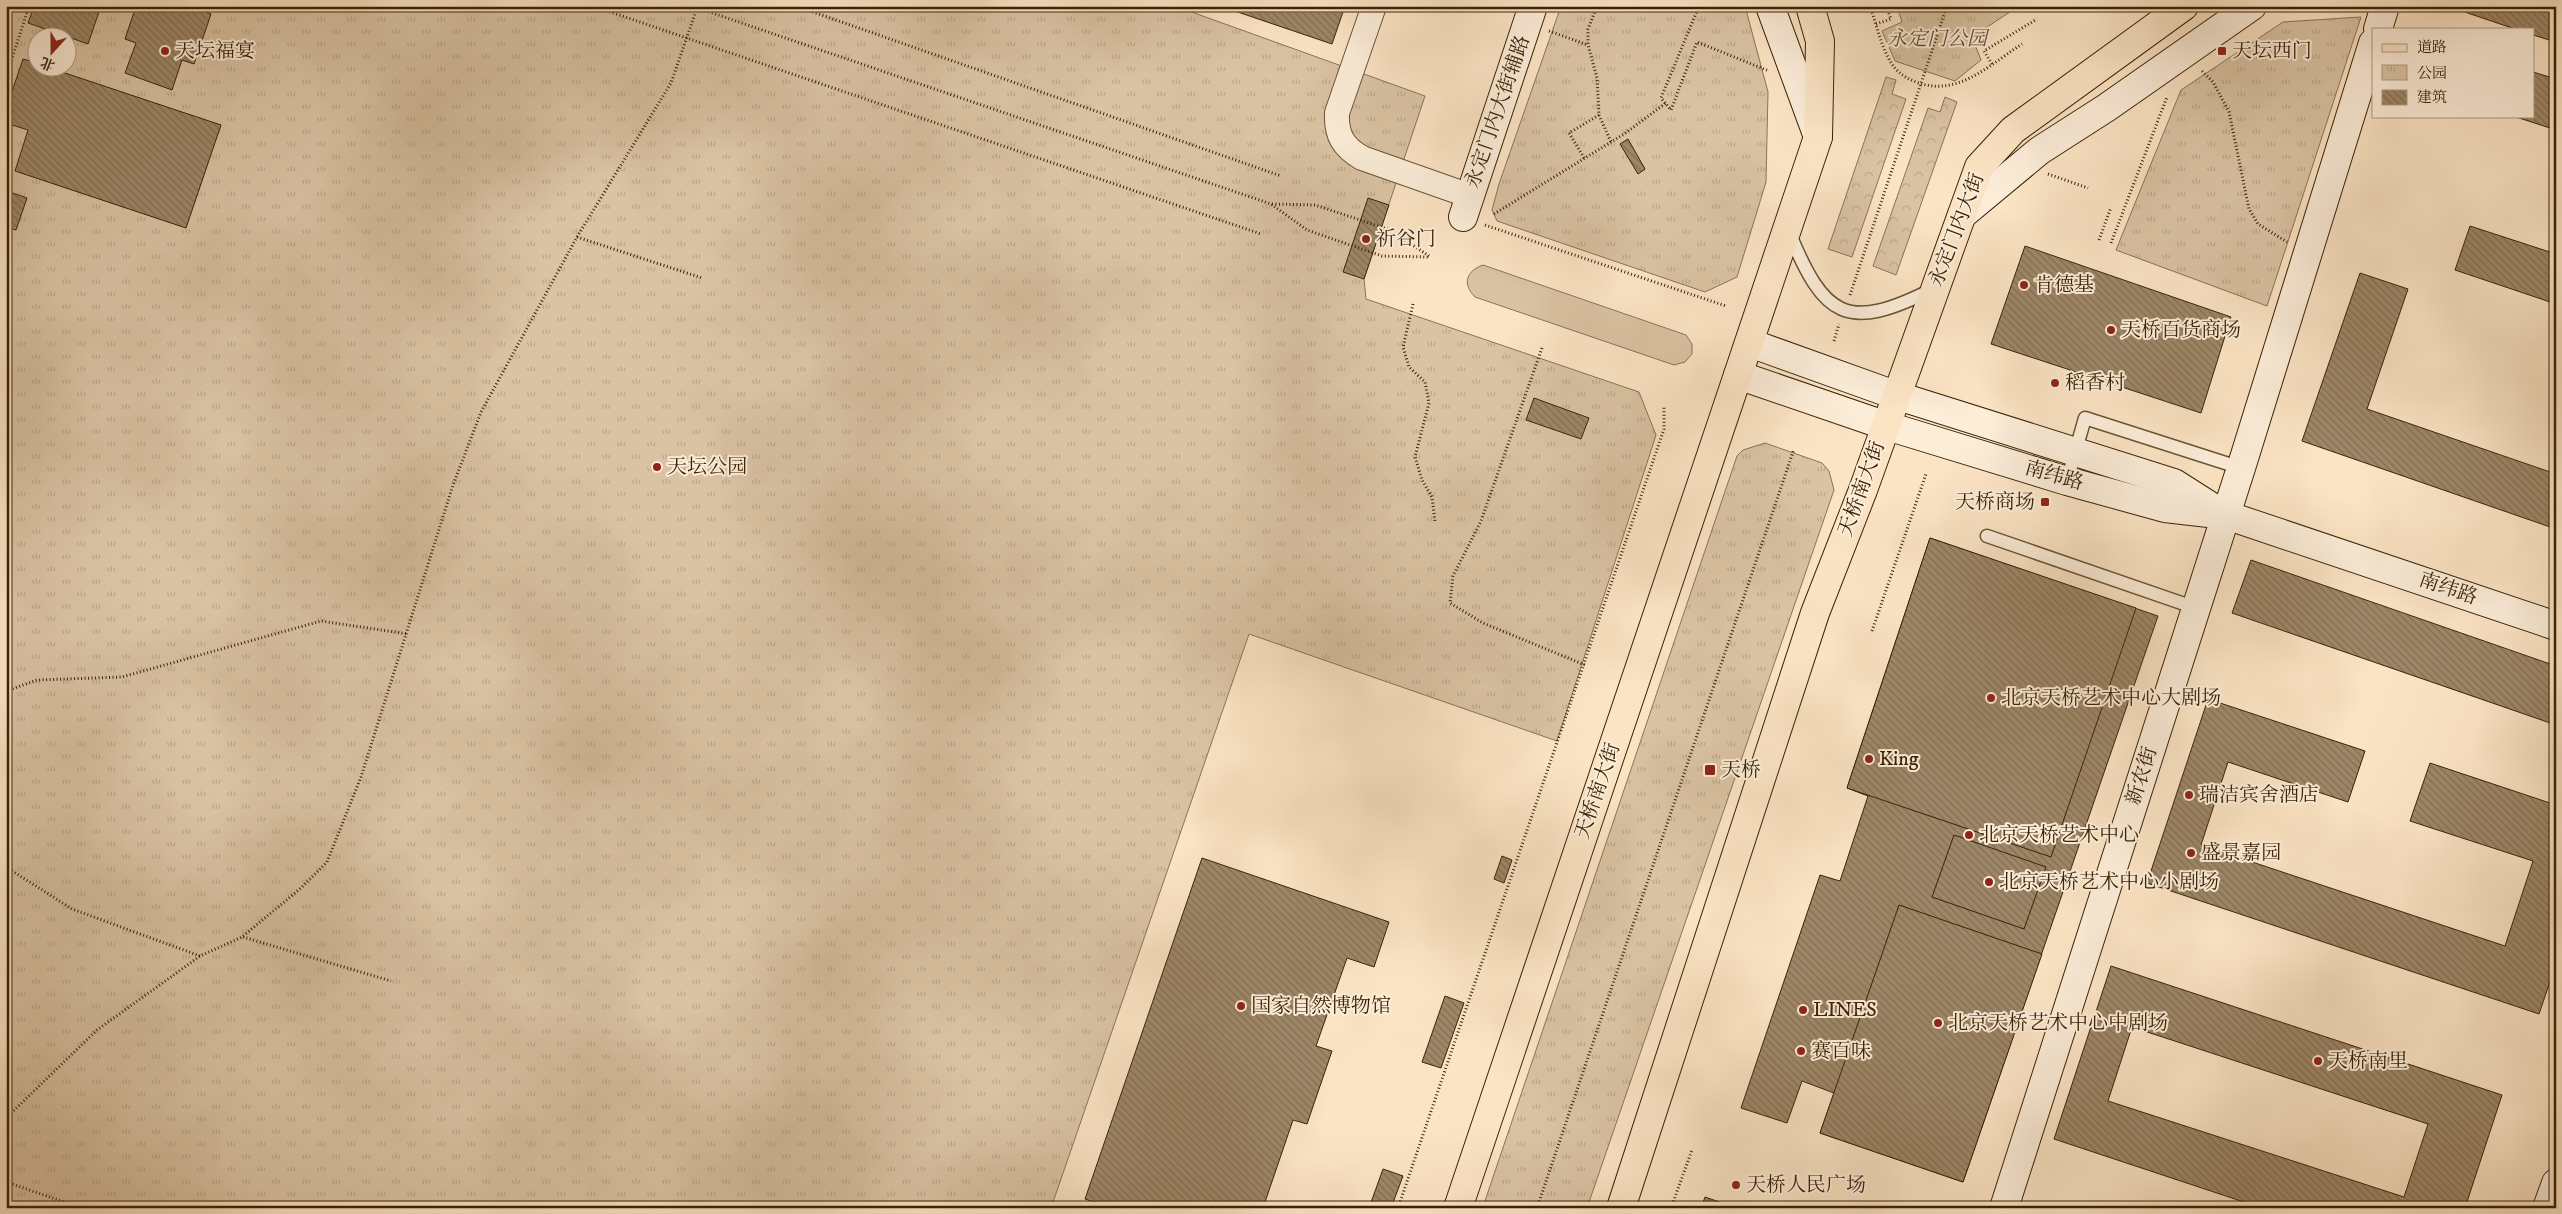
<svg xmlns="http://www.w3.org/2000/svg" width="2562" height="1214" font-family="'IM FELL DW Pica','Noto Serif SC',serif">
  <defs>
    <pattern id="forest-crowns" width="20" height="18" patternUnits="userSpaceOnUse" patternTransform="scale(1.25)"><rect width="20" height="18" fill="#dac3a3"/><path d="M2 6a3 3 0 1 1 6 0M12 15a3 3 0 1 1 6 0" fill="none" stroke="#bca78b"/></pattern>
    <pattern id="park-tufts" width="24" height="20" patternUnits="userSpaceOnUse" patternTransform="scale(1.25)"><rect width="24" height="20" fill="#dac3a3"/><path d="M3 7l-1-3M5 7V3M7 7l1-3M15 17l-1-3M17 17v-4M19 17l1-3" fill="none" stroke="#bca78b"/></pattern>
    <pattern id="building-back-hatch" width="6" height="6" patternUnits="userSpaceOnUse" patternTransform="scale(1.25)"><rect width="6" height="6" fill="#9e8768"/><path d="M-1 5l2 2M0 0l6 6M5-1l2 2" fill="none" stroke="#826e53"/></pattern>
  </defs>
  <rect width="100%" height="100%" fill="#fbe4c4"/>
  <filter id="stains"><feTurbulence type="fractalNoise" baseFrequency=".004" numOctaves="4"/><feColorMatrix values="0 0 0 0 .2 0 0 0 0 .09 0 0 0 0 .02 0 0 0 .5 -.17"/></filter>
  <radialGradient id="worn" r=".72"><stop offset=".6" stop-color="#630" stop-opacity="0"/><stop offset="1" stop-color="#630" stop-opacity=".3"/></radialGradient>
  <path fill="#dac3a3" stroke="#8a7354" d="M1483,265L1686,335L1692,344V354L1685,362L1674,365L1475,297C1462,284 1466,271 1483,265Z"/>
  <g fill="url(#forest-crowns)" stroke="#8a7354">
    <path d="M1886,77L1896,80L1892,94L1906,99L1852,257L1828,249Z"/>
    <path d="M1945,97L1957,102L1896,275L1873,266L1928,108L1940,112Z"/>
  </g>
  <g fill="url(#park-tufts)" stroke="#8a7354" fill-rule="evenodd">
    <path d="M6,6H1175L1425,96L1364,279L1366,299L1639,392L1656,435L1557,741L1249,634L1051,1208H6ZM38,38H68V68H38Z"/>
    <path d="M1561,6H1745L1768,92L1766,182L1737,277L1705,292L1497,221L1492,210L1499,184Z"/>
    <path d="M1897,6H2019L1972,37L1981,60L1955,81L1895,61L1882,31L1902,22Z"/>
    <path d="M2361,17L2267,306L2116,250L2181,90L2283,22Z"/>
    <path d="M1765,443L1822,463L1829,471L1834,490L1587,1208H1486L1485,1201L1737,456L1743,450Z"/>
  </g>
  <g fill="url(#building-back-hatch)" stroke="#3a2304" fill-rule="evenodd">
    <path d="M34,6H101L88,44L28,23Z"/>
    <path d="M136,6H189L211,14L194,64L182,60L172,90L125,73L136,43L125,39Z"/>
    <path d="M1220,6H1345L1332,44Z"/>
    <path d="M2447,6H2556V42L2533,35V29H2515Z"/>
    <path d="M23,59L38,63V68H50L221,125L186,228L15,171L28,130L6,123V109Z"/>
    <path d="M2533,72L2556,79V130L2513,116H2533Z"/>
    <path d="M1628,139L1645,169L1638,174L1620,144Z"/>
    <path d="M7,191L27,198L16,230L6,227Z"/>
    <path d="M1368,198L1389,205L1364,279L1343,272Z"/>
    <path d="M2470,226L2556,254V304L2455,270Z"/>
    <path d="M2025,246L2231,317L2201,413L1991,344Z"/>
    <path d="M2360,273L2408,289L2367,409L2556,474V529L2302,441Z"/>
    <path d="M1534,398L1589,418L1581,439L1526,420Z"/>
    <path d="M1930,538L2158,616L1963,1182L1820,1133L1834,1093L1802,1081L1787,1123L1741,1108L1820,875L1840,881L1868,796L1847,788Z"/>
    <path d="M1930,538L2136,608L2051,857L1847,788Z"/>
    <path d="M2251,560L2556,666V725L2232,613Z"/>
    <path d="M2208,699L2365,751L2348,802L2228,762L2201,845L2505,946L2533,861L2410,821L2430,763L2556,805V964L2539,1014L2147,883Z"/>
    <path d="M1954,835L2046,867L2024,929L1932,897Z"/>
    <path d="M1502,856L1512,860L1504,883L1494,879Z"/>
    <path d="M1202,858L1389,922L1374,967L1347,958L1316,1046L1332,1051L1307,1124L1293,1120L1264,1205L1272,1208H1110L1085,1199Z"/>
    <path d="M1899,905L2042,954L1963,1182L1820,1133Z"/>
    <path d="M2111,966L2502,1095L2465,1208H2262L2054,1139ZM2132,1027L2428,1124L2404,1197L2108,1101Z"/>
    <path d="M1445,996L1464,1003L1441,1068L1422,1062Z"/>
    <path d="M1383,1169L1403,1176L1391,1208H1369Z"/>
    <path d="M1705,1197L1737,1208H1701Z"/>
  </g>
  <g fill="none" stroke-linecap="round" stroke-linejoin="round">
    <g stroke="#6a5334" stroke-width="15">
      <g id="lane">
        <path d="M1789,232C1824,317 1846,333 1933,289"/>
        <path d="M2067,481L2085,418L2241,468"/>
        <path d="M1987,536L2196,608"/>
      </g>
    </g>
    <g stroke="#6a5334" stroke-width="26">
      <path id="street" d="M1374,6L1337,113C1336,135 1343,147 1362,158L1470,196"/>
    </g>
    <g stroke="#3a2304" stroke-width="30">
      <g id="secondary">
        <path d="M1770,6L1818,137"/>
        <path d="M2378,29L2385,6"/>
        <path d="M1962,215L2039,151L2106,108L2252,6"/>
        <path d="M1463,217L1533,6"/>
        <path d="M1750,343L1895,395L2174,483L2218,511"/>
        <path d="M1738,375L1884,425L2067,481L2165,508L2226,515L2556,626"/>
        <path d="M2004,1208L2241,468L2373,43"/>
        <path d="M2547,1208L2556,1183"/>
      </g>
    </g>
    <g stroke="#3a2304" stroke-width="30">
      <g id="primary">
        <path d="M1458,1208L1818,137L1820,41L1810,6"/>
        <path d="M1621,1208L1815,613L1863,490L1979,167L2013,130L2184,6"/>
      </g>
    </g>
    <g stroke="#3a2304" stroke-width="3" stroke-dasharray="1 2.5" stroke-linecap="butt">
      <path d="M593,6L1261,234"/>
      <path d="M692,6L1271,204L1307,230L1382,256L1429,257"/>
      <path d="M796,6L1281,176"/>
      <path d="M1597,6L1588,29V45L1597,78L1599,115L1611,142"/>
      <path d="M1699,6L1661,98L1671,110L1697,42L1769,71"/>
      <path d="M1870,6C1876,23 1880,42 1888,57C1894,70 1903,77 1916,82C1957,98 1989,65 2022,44"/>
      <path d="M1876,24L1891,19L1886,6"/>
      <path d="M1549,31L1588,45"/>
      <path d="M1992,64L1984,51L2037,19"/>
      <path d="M2202,71L2213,82L2229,112L2249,209L2258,224L2287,242"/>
      <path d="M6,77L29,6"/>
      <path d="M1584,158L1569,133L1599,115"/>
      <path d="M2048,174L2088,188"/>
      <path d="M1272,204L1315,205L1390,230L1429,256"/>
      <path d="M1494,214L1624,134L1666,103"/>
      <path d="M1485,225L1726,306"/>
      <path d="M577,237L702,278"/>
      <path d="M2099,240L2111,207"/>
      <path d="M2111,243L2167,97"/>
      <path d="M1850,295L1947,6"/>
      <path d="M1413,304L1403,347L1409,367L1425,382L1429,403L1415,457L1422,480L1432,497L1435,522"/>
      <path d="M1834,341L1839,324"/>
      <path d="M1542,348L1481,521L1453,576L1450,603L1483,623L1585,665"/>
      <path d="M1872,631L1926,474"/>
      <path d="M6,691L37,680L122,677L321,621L408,634"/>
      <path d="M6,867L72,909L200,956"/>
      <path d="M243,937L391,981"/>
      <path d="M6,1118L97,1030L200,956L242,937L301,888L327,862L361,777L453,485L481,412L577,237L671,83L697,8"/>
      <path d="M6,1182L82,1208"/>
      <path d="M1398,1208L1664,429V407"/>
      <path d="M1537,1208L1794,449"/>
      <path d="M1671,1208L1692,1150"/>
    </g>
    <use href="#lane" stroke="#fcedd9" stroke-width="12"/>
    <use href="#street" stroke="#fcedd9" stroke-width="24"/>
    <use href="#secondary" stroke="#fcedd9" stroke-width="28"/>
    <use href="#primary" stroke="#fbe4c4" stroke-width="28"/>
  </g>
  <g fill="#8f2418" stroke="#fcedd9" stroke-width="2">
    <circle cx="165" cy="51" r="5"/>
    <rect x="2217" y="46" width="10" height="10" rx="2.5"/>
    <circle cx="1366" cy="239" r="5"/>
    <circle cx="2024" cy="285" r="5"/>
    <circle cx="2111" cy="330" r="5"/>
    <circle cx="2055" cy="383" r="5"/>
    <circle cx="657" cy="467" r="5"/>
    <rect x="2040" y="497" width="10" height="10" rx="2.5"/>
    <circle cx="1991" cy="698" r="5"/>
    <circle cx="1869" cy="759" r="5"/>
    <rect x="1704" y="764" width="12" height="12" rx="2.5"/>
    <circle cx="2189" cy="795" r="5"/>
    <circle cx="1969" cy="835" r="5"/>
    <circle cx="2191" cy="853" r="5"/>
    <circle cx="1989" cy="882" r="5"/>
    <circle cx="1241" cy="1006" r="5"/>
    <circle cx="1803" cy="1010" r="5"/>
    <circle cx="1938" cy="1023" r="5"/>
    <circle cx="1801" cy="1051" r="5"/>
    <circle cx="2318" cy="1061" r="5"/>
    <circle cx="1736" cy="1185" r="5"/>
  </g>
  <g text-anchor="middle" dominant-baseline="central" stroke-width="4" stroke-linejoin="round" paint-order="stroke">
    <g font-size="20" font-style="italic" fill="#624b2c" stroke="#fcedd9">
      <text x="1937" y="39">永定门公园</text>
    </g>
    <g font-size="20" fill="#3a2304" stroke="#fcedd9" text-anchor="start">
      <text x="175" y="51">天坛福宴</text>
      <text x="2232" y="51">天坛西门</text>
      <text x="1376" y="239">祈谷门</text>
      <text x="2034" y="285">肯德基</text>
      <text x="2121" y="330">天桥百货商场</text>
      <text x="2065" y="383">稻香村</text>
      <text x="667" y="467">天坛公园</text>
      <text x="2035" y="502" text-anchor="end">天桥商场</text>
      <text x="2001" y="698">北京天桥艺术中心大剧场</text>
      <text x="1879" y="759">King</text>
      <text x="1721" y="770">天桥</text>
      <text x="2199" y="795">瑞洁宾舍酒店</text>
      <text x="1979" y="835">北京天桥艺术中心</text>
      <text x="2201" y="853">盛景嘉园</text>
      <text x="1999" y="882">北京天桥艺术中心小剧场</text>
      <text x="1251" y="1006">国家自然博物馆</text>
      <text x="1813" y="1010">LINES</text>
      <text x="1948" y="1023">北京天桥艺术中心中剧场</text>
      <text x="1811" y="1051">赛百味</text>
      <text x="2328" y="1061">天桥南里</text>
      <text x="1746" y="1185">天桥人民广场</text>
    </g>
    <g font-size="20" fill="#3a2304" stroke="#fcedd9">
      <text transform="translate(1498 112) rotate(-71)">永定门内大街辅路</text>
      <text transform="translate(1957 230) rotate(-69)">永定门内大街</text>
      <text transform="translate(2054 476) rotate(16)">南纬路</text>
      <text transform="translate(1862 489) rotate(-70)">天桥南大街</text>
      <text transform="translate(2448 589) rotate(19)">南纬路</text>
      <text transform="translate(2142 776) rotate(-72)">新农街</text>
      <text transform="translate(1598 791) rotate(-71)">天桥南大街</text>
    </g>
  </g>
  <rect width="2562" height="1214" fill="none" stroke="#fbe4c4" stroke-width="25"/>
  <rect x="8" y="8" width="2547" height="1199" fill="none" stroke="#3a2304" stroke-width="2.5"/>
  <rect x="12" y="12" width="2537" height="1189" fill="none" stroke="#3a2304"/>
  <rect x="2372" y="28" width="162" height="90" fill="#fcedd9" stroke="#ae9c84"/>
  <rect x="2382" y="44" width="25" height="8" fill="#fbe4c4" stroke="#ae9c84"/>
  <text x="2417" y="52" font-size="15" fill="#3a2304">道路</text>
  <rect x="2382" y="65" width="25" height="15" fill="url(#park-tufts)" stroke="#ae9c84"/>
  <text x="2417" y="78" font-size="15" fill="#3a2304">公园</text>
  <rect x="2382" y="90" width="25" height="15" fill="url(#building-back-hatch)" stroke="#ae9c84"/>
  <text x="2417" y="102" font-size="15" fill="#3a2304">建筑</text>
  <g transform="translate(52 52) rotate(201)"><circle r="24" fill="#fcedd9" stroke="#ae9c84"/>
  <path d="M0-4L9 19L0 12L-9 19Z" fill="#8f2418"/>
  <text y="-8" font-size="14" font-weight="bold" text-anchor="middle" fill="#3a2304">北</text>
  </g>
  <rect width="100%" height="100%" filter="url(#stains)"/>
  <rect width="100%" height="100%" fill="url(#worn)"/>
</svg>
